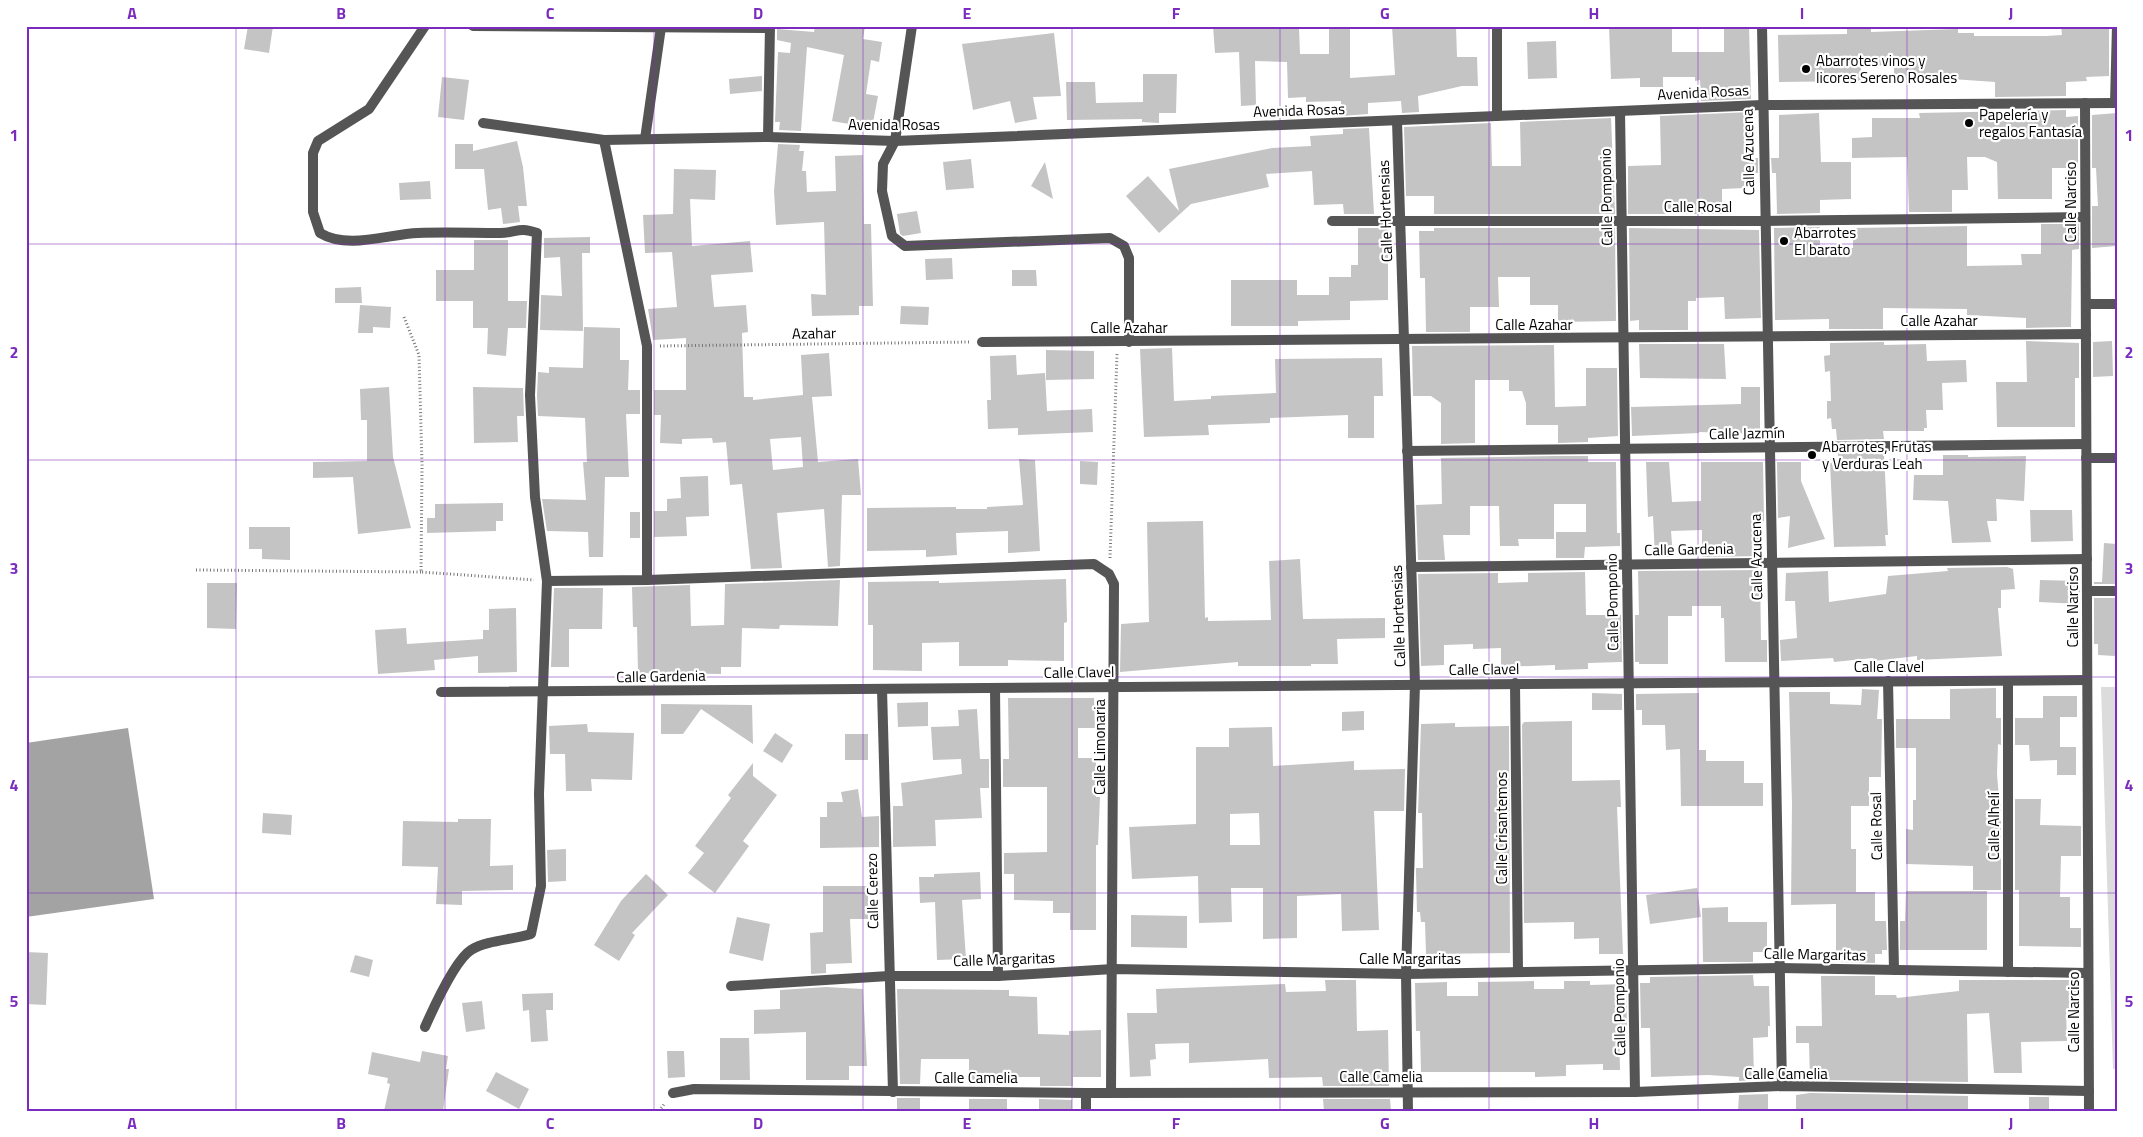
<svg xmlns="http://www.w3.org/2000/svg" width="2143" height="1137" font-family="'Titillium Web',sans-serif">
  <rect width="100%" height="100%" fill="#fff"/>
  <path fill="#dcdcdc" d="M2101,687H2117V1069H2113Z"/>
  <path fill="#a3a3a3" d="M128,728L154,899L26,917V743Z"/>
  <g fill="#c4c4c4" fill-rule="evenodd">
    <path d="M248,26H273L269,53L244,49Z"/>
    <path d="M815,26H865L863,39L882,42L879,62L871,60L866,94L878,96L872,128L832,121L844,55L807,47L801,131L779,130L780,122H775L778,52L790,53L791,43L777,40V29L814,32Z"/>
    <path d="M1213,26L1299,28L1300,54H1329V26H1350V78L1395,75L1392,26H1456L1457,57H1477L1478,86H1462L1418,96L1419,112L1402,113L1401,101L1368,103V114L1342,116L1341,101L1306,102V97L1288,98L1287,62L1255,61L1256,105L1241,106L1239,52L1215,53Z"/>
    <path d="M1609,26H1672V52H1724V26H1749L1751,99L1701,101L1700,80L1695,81V77H1663V87H1640V78L1611,79Z"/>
    <path d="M1847,26H1871V32L1958,29V33H1974V36H2046L2062,35L2061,26H2109V76L2086,77L2087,81L2066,82V96L1995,97V82L1952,79L1894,80V65L1861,66V81L1779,82L1778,35L1847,34Z"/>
    <path d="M1054,33L1061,96L1033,97L1037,119L1015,123L1010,101L973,110L962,44Z"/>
    <path d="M1556,41L1557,78L1528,79L1527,42Z"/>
    <path d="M1143,74H1177L1176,113H1159V123L1142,122V119L1067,120L1066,82H1095L1096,103L1143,102Z"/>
    <path d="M762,76V91L730,94L729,79Z"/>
    <path d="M442,77L469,80L464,120L438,117Z"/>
    <path d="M2066,110V117L2078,116V168H2052V199H1998L1997,162L1985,157H1967L1968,190H1952V212H1909L1907,157L1852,158V138L1872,137V118H1920L1919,113Z"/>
    <path d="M1751,112L1752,158H1758V173H1745L1746,188L1722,189V214H1628V166L1661,165L1660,116Z"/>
    <path d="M1819,113L1821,162H1851V199L1820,200V213L1777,214L1776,173H1772L1771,158H1779V115Z"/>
    <path d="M2117,113V246L2092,248V206H2098L2096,168H2092V115Z"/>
    <path d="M1611,118L1615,214H1434V196H1406L1404,127L1491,123L1492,166H1521L1520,122Z"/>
    <path d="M1369,128L1374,214H1344L1343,204L1314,205L1312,171L1266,174L1269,187L1191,204L1159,233L1126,196L1148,176L1179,211L1169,169L1272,148L1311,146L1310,136L1343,134V129Z"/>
    <path d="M517,141L523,167L527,206H518L520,222L503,224L501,208L488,210L484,169H455V144H473V151Z"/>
    <path d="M778,144L800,145L799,151H804L802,171H806L807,192L836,191L835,156L863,155L864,224H871L873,306H859V315L812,316L811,294L826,295L824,222L776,225L774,191Z"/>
    <path d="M971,159L974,188L946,190L943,162Z"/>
    <path d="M1045,162L1053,199L1031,186Z"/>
    <path d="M674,169L716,170L715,200L690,199L692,246L750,241L753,272L711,275L714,307L746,305L748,332L742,333L744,397H753V400L803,395L801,355L829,353L832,396L812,397L818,462L858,459L861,495H842L840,566L828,567L824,509L777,513L782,568L751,569L742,484L730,485L726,442L713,443L712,438L682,439V444L660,443L661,415H654V390H686V338L653,340L648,309L677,307L672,252L645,253L643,215L673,214ZM801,437L803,467L773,470L770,439Z"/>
    <path d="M430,181L431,199L400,200L399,183Z"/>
    <path d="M917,211L921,233L903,236L900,234L897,214Z"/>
    <path d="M2041,224H2079V249L2072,250V256L2071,327L2026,328V318L1967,315V309L1883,308V329H1829V319L1775,320L1774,228L1820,227V249L1853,248V228L1967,226V266L2022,265L2021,254H2041Z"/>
    <path d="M1358,228H1388V300L1350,301V320L1298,321V326H1231V280H1297V295H1329V277H1351V265H1358Z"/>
    <path d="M1434,228H1615L1616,321L1558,322V305H1530V277H1498L1499,307H1470V332H1426L1425,278H1420L1419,231H1434Z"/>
    <path d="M1629,228L1759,230L1761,318L1725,319L1724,297L1696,298V301H1688V330H1639V320L1630,321Z"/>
    <path d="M590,237V253H582L583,331L540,330L541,295L562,296L560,257L544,258V238Z"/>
    <path d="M474,240H508V301H527L526,328H508L506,356L487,354L488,328H473V301H436V270H474Z"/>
    <path d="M952,258L953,279L926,280L925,259Z"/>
    <path d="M1012,270H1036L1037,286H1012Z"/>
    <path d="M361,287L362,303H335V288Z"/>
    <path d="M360,305L391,307L390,328L373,327V333H358Z"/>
    <path d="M901,306L929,307L928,325L900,324Z"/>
    <path d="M584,327L620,328V360H629L628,390H640V414H626L629,477H605L603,557H589L588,532L547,531L542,499L586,500L583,462H587L585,418L538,416L537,395L538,372L549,373V367L583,368Z"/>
    <path d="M2026,341L2079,343V378H2075V427H1997L1996,382H2027Z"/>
    <path d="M2112,341L2113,376L2093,377V342Z"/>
    <path d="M1884,342V345L1926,344L1927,361L1966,360L1967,382L1942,383L1943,410H1926L1927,428H1924V431H1883L1884,439L1837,440L1836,429H1832L1831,418L1827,419V401H1831L1830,371L1825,372L1824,356L1830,355V343Z"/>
    <path d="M1639,344H1724L1726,379L1640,378Z"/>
    <path d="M1554,345L1555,407L1586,406V368H1617L1618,436L1588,438V442L1558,443V425H1526V403L1522,391H1509V380H1475V443L1441,444V403L1431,396H1413L1412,346Z"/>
    <path d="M1172,348L1174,401L1211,399V396L1276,393L1275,359L1382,358L1383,396H1374V438H1348V415L1270,418V423L1208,425L1209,435L1144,437L1140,349Z"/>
    <path d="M1046,350L1094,351V379L1046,380Z"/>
    <path d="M1016,355L1017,375L1045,373L1047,411L1092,409L1093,432L1018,435V428L988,429L987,400H991L990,356Z"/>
    <path d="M389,387L393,457L411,528L358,534L353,477L313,478V462L367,461V420H361L360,389Z"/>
    <path d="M473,387L523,388L524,416H517L518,442L474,443Z"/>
    <path d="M1741,387H1760V434L1699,432V433L1632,436L1631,407L1741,404Z"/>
    <path d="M1838,453H1884L1888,535H1885L1886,546L1834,547L1830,463H1838Z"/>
    <path d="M1943,455H1968V457L2026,456L2024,501L1996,499L1997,521H1987L1991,542L1952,543L1948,501L1913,500L1914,475H1943Z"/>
    <path d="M1555,456H1588V462H1616L1617,533H1620V546L1585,547L1584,558H1556V532H1586V504H1554V539H1518L1519,546H1500L1499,506H1470V535H1443L1445,560H1418L1416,505L1442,504L1441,458Z"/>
    <path d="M1019,459L1035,460L1040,551L1008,553V531L956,533L957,555L926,557V550L867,551V508L956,507V509H987V507L1023,505Z"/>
    <path d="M1080,461L1098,462L1097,485L1080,484Z"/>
    <path d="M1646,462H1669L1672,502L1701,501V462H1763L1764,521L1760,522V556L1702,557V530L1671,531L1673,557H1655L1653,516L1648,517Z"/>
    <path d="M1777,462H1801V481L1825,539L1788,548L1790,516L1778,518Z"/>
    <path d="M708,476L709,516L686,517L687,536L654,537V511H667V499L681,498L680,477Z"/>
    <path d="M503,503V521H496V531L427,533V518H435V504Z"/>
    <path d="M2030,510H2072L2073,541L2031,542Z"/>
    <rect x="630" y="512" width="10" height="26"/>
    <path d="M1203,521L1205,618L1208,617V621L1271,620L1269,561L1300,559L1303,619L1385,618V638L1337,639L1338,664H1311V666H1238V662L1120,672L1121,624L1149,622L1147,522Z"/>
    <path d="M249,527H290V560L262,559V549H249Z"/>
    <path d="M2104,543L2117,544V584H2094V582H2102Z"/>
    <path d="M2007,567L2013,569L2015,589L2001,590V608H1998L2002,656L1917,660V656L1874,661L1873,658L1834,662L1833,658L1781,661L1780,640L1797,638L1795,601H1785L1786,573L1828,571L1829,602L1886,594L1888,576L1948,571L1947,568Z"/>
    <path d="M1760,570L1761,640H1767V662H1725L1724,618H1721V606H1692V616H1668V664H1639V662H1635V615H1639L1638,571Z"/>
    <path d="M1585,572L1586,615H1621L1622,662L1588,663V669L1555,670V665L1501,667V648L1473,649V644L1444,645V665L1421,666L1418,574L1498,573V583L1528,582V573Z"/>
    <path d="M1066,579L1067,622L1064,623V661L1008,660V666H959V642L922,643V671L873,670V625H868V582L939,581V583Z"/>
    <path d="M840,580L838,626L780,625L779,629L742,628L741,667H721V674L638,673L637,627H633L632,587L690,585L691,626L724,625L725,584Z"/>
    <path d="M2040,580L2080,581V604L2039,602Z"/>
    <path d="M207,583H237L236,629L207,628Z"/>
    <path d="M554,588H603L602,629H569V667H551Z"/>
    <path d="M2094,598H2117V651L2115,650V656L2098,655V644H2094Z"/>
    <path d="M516,608L517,672L478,673V656L434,660L435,670L378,674L375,630L406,628L407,644L483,639V630H489V609Z"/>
    <path d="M1996,688V718H2001V745L1998,744L1997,774L1999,798H2001V890H1973V866L1906,864V829L1913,830V800H1916V748H1896V719H1950V689Z"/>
    <path d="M1862,689L1879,690L1877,719H1882L1881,777H1869V806H1851V849H1856V892H1875V921H1886L1887,950H1882V954H1875V963L1836,962V904L1791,905L1792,804L1789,692H1830V704L1861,705Z"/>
    <path d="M1592,693L1622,694V710H1592Z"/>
    <path d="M1699,693V750H1706V761H1744V783H1763V806H1681L1680,749L1666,750L1665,725H1642V710H1636V694Z"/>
    <path d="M2043,696H2077V717H2060V747H2076V775H2057V760L2030,761L2029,745H2015V718H2043Z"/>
    <path d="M1008,698H1094L1095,728H1078V758H1096V797H1100L1098,845H1096V930H1070V913H1053V901L1014,900V874H1004V853L1047,852V787H1003V759H1009Z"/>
    <path d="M928,702V726L898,727L897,703Z"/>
    <path d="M661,704L752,705L753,744L701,709L683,734H661Z"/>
    <path d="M977,709L980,759H989V788H980L982,818L935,820L936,846L893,847V806H903L901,783L962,774L961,759L933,760L931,727L959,726L958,710Z"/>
    <path d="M1364,711V730L1342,731V712Z"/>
    <path d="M1572,721V781L1620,780L1621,807H1617L1623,954H1599V938L1574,939V922L1524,923L1522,725L1524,722Z"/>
    <path d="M1455,723V727L1509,726L1510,953L1426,954L1425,922H1421L1420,912H1417L1416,873V868H1423L1422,813H1418L1421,724Z"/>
    <path d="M587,724L588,732L634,733L632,780L591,779L592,791H566L565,754H550L549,726Z"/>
    <path d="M1272,727L1273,766L1354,761V770L1405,769L1404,811H1374L1379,930L1342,931L1341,894L1297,896V938L1263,939V888H1231L1232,922L1199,923L1198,876L1132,879L1129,827L1196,824V747H1229V728ZM1259,813L1260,845H1230V814Z"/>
    <path d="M775,733L793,745L782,763L763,751Z"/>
    <rect x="845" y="734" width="23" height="26"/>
    <path d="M753,763V776L777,795L743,841L749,846L715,893L688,873L704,853L695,846L731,798L728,795Z"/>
    <path d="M858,789L862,817L879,816V847L820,848V817H827V802H843L841,792Z"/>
    <path d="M2015,799H2041L2040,825L2081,826V856H2061L2060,897H2070V928H2081V947L2019,946V890H2015Z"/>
    <path d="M263,813L292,815L291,835L262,833Z"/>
    <path d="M458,819H491L490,866L513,865V890L462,891V905L436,904L438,867L402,866L403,821L458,822Z"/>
    <path d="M566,849V881L548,882L547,850Z"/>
    <path d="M980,872L981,899L962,900L966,959L937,960L935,902L920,903L919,877H934V874Z"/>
    <path d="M646,874L668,895L632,933L635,935L619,961L594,945L621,901Z"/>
    <path d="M823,886H868V919H850L852,963L826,964V973L811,974L810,933L823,932Z"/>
    <path d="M1697,888L1701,917L1650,924L1646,895Z"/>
    <path d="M1906,891H1987V950H1900V921H1905Z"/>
    <path d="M1728,907V922H1767V952H1753V962H1703L1702,908Z"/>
    <path d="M1131,915L1187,916V948L1131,947Z"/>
    <path d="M737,917L770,924L763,961L729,953Z"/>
    <path d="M26,952L48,953L46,1005L26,1004Z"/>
    <path d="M355,955L373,960L369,977L350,972Z"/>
    <path d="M1753,975L1754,986H1769L1770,1026H1768V1037L1753,1038L1754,1080L1739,1081V1077L1708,1075L1651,1077L1650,1028H1641L1640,983H1650V977Z"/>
    <path d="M1821,976H1875V995H1896L1897,998L1959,991V980H2079L2080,1010H2066L2067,1041L2021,1042L2022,1073H1994L1989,1013L1967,1014L1968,1082L1810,1080L1809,1043H1796V1026H1822Z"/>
    <path d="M1325,980H1356L1357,1031L1388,1030L1389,1086H1323L1322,1077L1269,1078L1268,1059L1189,1063V1043L1155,1044L1156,1059L1150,1060L1151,1076L1130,1077L1127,1013H1157L1156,989L1285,984L1286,992L1326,991Z"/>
    <path d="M1534,981V989H1564V981H1590V985L1626,984L1627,1028H1619L1620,1070H1603V1064L1566,1065V1076L1535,1077V1072H1421L1420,1031H1416L1415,983L1447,982V996H1478V982Z"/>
    <path d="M826,987L863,989L867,1066H849V1080H806V1032L754,1034V1010L780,1009V990Z"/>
    <path d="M897,989L1009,990V996L1037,997L1038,1034L1069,1035V1031L1101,1030V1077H1073V1086H1040V1077H1007V1085H969V1059H921L920,1084H900Z"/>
    <path d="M553,993V1010H546L548,1041L531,1042L529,1010L523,1011L522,994Z"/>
    <path d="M482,1001L485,1029L466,1032L462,1003Z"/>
    <path d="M720,1038H749L750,1080H720Z"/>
    <path d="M422,1051L448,1056L446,1069H449L443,1111H384L390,1084L387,1083L388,1078L368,1074L372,1052L420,1062Z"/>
    <path d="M667,1051H684L685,1077L668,1078Z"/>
    <path d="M496,1072L529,1089L519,1109L486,1091Z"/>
    <path d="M1810,1093L1968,1096V1111H1796V1095Z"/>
    <path d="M1768,1094V1111H1738L1739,1095Z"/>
    <rect x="2029" y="1097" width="20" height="14"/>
    <rect x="897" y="1098" width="23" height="13"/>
    <rect x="969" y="1099" width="38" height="12"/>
    <path d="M1039,1099L1072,1100V1111H1039Z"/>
    <path d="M1323,1099H1390L1391,1111H1324Z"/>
  </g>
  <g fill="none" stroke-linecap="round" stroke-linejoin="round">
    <g stroke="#777" stroke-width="3" stroke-dasharray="1 2.5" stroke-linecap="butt">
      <path d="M404,317L419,355L422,465L421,572L534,580"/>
      <path d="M660,346L969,342"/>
      <path d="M1110,558L1117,354"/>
      <path d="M196,570L421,572"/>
      <path d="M659,1111L665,1103"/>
    </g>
    <g stroke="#555" stroke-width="10">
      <path d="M473,26L769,28"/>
      <path d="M912,26L895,141L883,164L882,191L892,236L905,246L1110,238L1124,246L1129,258V342"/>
      <path d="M1762,26L1782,1086"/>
      <path d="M2085,103L2089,1111"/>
      <path d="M2115,103L2117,26"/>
      <path d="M1620,111L1635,1092"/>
      <path d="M1497,116V26"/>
      <path d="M1397,121L1415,684L1406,974L1408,1111"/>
      <path d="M483,123L604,140L768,137L895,141L1762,105L2117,103"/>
      <path d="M768,137L770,26"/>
      <path d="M645,139L661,27"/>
      <path d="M604,140L647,346V580"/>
      <path d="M1332,221H1764L2085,217"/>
      <path d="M2086,304H2117"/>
      <path d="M982,342L2086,334"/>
      <path d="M1407,451L2086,444"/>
      <path d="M2086,458H2117"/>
      <path d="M1411,567L2087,559"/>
      <path d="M547,581L647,580L1094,564L1109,574L1114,584L1111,1093"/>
      <path d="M2087,591H2117"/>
      <path d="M1888,681L1894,970"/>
      <path d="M1515,683L1518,972"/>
      <path d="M995,688L998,976"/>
      <path d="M882,689L893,1092"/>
      <path d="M441,692L2087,680"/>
      <path d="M2008,972V681"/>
      <path d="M731,986L889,976H998L1113,969L1406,974L1779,968L2088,973"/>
      <path d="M425,1027C433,1009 455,960 471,950C487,940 512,940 531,934L541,886L539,794L547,581L535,497L530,395L537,233C518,226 517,233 500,233C473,233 445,232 418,233C388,234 348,250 320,233L313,212V153L318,141L369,109L425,26"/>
      <path d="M673,1093L694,1089L1086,1093L1635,1092L1782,1086L2089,1091"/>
      <path d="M1086,1111V1093"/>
    </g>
  </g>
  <path fill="none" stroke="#7b2cbf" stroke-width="1" stroke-opacity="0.55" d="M236,26V1111M445,26V1111M654,26V1111M863,26V1111M1072,26V1111M1280,26V1111M1489,26V1111M1698,26V1111M1907,26V1111M26,244H2117M26,460H2117M26,677H2117M26,893H2117"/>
  <g fill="#000" stroke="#fff" stroke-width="2">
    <circle cx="1806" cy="69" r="5"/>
    <circle cx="1969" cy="123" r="5"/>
    <circle cx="1784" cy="241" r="5"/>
    <circle cx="1812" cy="455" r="5"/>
  </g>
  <g text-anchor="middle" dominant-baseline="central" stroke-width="4.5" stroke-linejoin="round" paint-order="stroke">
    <g font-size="15" fill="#000" stroke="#fff" text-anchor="start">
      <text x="1816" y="60">Abarrotes vinos y<tspan x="1816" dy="17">licores Sereno Rosales</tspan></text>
      <text x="1979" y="114">Papelería y<tspan x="1979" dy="17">regalos Fantasía</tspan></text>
      <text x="1794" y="232">Abarrotes<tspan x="1794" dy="17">El barato</tspan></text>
      <text x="1822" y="446">Abarrotes, Frutas<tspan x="1822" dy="17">y Verduras Leah</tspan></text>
    </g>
    <g font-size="15" fill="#000" stroke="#fff">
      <text transform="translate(1703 92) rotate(-3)">Avenida Rosas</text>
      <text transform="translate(1299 110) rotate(-2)">Avenida Rosas</text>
      <text x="894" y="124">Avenida Rosas</text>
      <text transform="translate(1748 152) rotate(-91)">Calle Azucena</text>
      <text transform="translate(1606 197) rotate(-91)">Calle Pomponio</text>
      <text transform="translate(2070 202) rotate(-90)">Calle Narciso</text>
      <text x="1698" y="206">Calle Rosal</text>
      <text transform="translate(1385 211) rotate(-92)">Calle Hortensias</text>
      <text x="1939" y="320">Calle Azahar</text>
      <text x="1534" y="324">Calle Azahar</text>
      <text x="1129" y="327">Calle Azahar</text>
      <text transform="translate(814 333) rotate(-1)">Azahar</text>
      <text transform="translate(1747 433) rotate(-1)">Calle Jazmín</text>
      <text transform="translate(1689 549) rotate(-1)">Calle Gardenia</text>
      <text transform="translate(1756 557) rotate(-91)">Calle Azucena</text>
      <text transform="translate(1612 602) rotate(-91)">Calle Pomponio</text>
      <text transform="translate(2072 607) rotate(-90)">Calle Narciso</text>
      <text transform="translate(1398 616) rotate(-92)">Calle Hortensias</text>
      <text x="1889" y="666">Calle Clavel</text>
      <text transform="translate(1484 669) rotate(-1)">Calle Clavel</text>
      <text transform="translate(1079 672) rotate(-1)">Calle Clavel</text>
      <text transform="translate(661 676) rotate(-1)">Calle Gardenia</text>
      <text transform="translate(1099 747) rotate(-90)">Calle Limonaria</text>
      <text transform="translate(1876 826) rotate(-91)">Calle Rosal</text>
      <text transform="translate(1993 826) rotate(-90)">Calle Alhelí</text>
      <text transform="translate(1501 828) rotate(-90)">Calle Crisantemos</text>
      <text transform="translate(872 891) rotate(-91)">Calle Cerezo</text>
      <text transform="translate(1815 954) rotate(1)">Calle Margaritas</text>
      <text x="1410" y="958">Calle Margaritas</text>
      <text transform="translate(1004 959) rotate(-2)">Calle Margaritas</text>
      <text transform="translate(1619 1007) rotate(-91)">Calle Pomponio</text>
      <text transform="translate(2073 1012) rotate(-90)">Calle Narciso</text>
      <text x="1786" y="1073">Calle Camelia</text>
      <text x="1381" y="1076">Calle Camelia</text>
      <text x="976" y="1077">Calle Camelia</text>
    </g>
  </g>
  <rect width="2143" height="1137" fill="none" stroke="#ffffff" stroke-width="55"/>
  <rect x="28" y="28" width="2088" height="1082" fill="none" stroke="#7b2cbf" stroke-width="2"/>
  <g font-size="16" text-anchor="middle" font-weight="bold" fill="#7b2cbf">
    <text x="132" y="19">A</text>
    <text x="341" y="19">B</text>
    <text x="550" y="19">C</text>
    <text x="758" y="19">D</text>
    <text x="967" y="19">E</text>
    <text x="1176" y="19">F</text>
    <text x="1385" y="19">G</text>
    <text x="1594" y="19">H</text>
    <text x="1802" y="19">I</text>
    <text x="2011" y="19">J</text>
    <text x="14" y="141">1</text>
    <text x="2129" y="141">1</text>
    <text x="14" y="358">2</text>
    <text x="2129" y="358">2</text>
    <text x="14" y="574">3</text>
    <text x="2129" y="574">3</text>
    <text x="14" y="791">4</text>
    <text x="2129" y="791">4</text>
    <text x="14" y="1007">5</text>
    <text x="2129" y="1007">5</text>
    <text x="132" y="1129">A</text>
    <text x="341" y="1129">B</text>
    <text x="550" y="1129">C</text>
    <text x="758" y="1129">D</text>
    <text x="967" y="1129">E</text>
    <text x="1176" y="1129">F</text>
    <text x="1385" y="1129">G</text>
    <text x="1594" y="1129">H</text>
    <text x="1802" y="1129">I</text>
    <text x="2011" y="1129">J</text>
  </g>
</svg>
